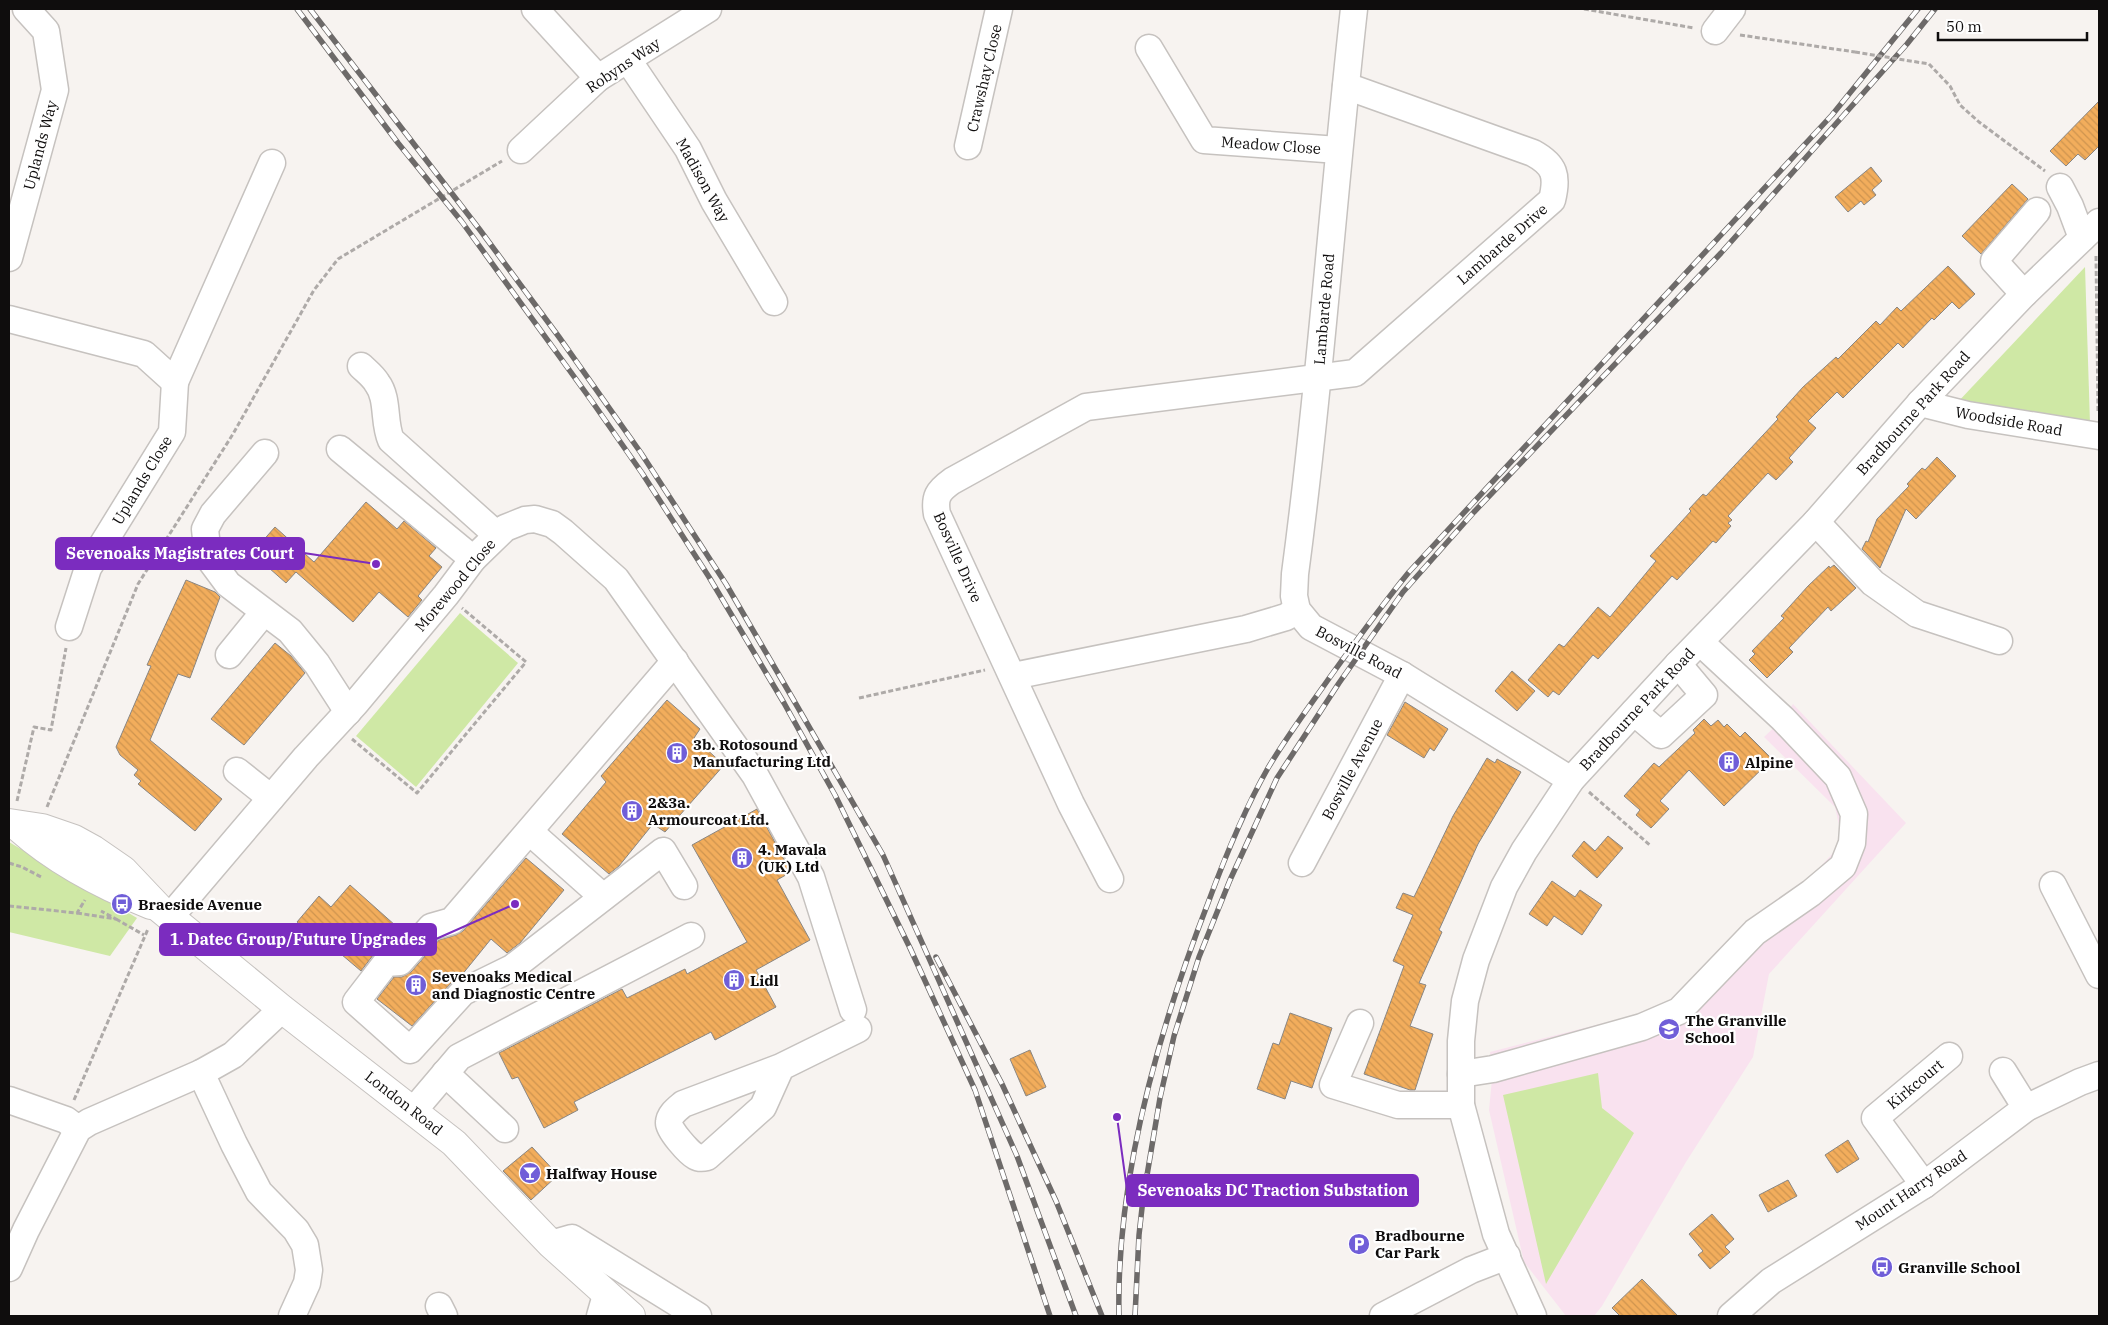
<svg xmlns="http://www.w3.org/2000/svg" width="2108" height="1325" font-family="'IBM Plex Serif',serif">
  <defs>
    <pattern id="building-back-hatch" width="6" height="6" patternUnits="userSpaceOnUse" patternTransform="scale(1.25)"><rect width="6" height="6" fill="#f2ad5c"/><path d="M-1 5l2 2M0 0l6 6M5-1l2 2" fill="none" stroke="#ce944f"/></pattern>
  </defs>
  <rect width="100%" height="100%" fill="#f7f3f0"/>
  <path fill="#f9e2ef" d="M1793,704L1906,823L1769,974L1753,1057L1686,1162L1602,1306L1594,1316H1566L1524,1262L1489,1110L1493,1069L1490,1052L1667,1007L1801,888L1843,842L1835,807L1764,737L1783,719Z"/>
  <g fill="#cfe8a5">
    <path d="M2085,267L2090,423L1956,404Z"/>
    <path d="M460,613L518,663L416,787L356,736Z"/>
    <path d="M9,842L137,918L110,956L9,932Z"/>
    <path d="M1598,1073L1602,1108L1634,1133L1546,1284L1503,1095Z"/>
  </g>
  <g fill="url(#building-back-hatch)" stroke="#898683">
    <path d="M2099,101V146L2085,160L2078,154L2066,166L2050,151Z"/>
    <path d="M1871,167L1882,181L1872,190L1876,195L1864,205L1861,201L1848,212L1835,197Z"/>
    <path d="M2012,184L2028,199L1981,254L1962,236Z"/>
    <path d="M1948,266L1975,294L1959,309L1952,302L1934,320L1932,318L1903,348L1898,343L1843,398L1837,392L1808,421L1816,428L1789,458L1793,462L1776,480L1768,473L1728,516L1732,520L1728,523L1731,526L1716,543L1713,541L1677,580L1672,576L1598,659L1593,655L1559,695L1553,691L1548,697L1528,680L1559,644L1564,647L1598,607L1610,617L1656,561L1650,556L1691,511L1689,509L1703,494L1706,496L1778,419L1776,417L1803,387L1836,357L1838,359L1876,321L1880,325L1897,307L1901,311Z"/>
    <path d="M1937,457L1956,476L1916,519L1906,509L1880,568L1862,549L1866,541L1868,542L1877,519L1909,486L1907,484L1922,468L1925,470Z"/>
    <path d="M366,502L397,529L404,521L436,548L429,556L442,567L418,596L422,600L408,617L379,592L353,622L296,572L286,583L252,553L275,527L314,562Z"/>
    <path d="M1834,565L1856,588L1831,611L1828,607L1789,648L1793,652L1767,678L1749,660L1755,654L1752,651L1784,618L1781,616L1808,586L1829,566L1830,568Z"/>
    <path d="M186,580L215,592L220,597L190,678L178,674L150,740L222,799L195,831L138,784L141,781L134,775L138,770L120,755L116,747L151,666L147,665Z"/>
    <path d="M275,643L291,656L305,673L244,745L211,719Z"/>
    <path d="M1512,671L1535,691L1517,711L1495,691Z"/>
    <path d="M667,700L700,729L694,738L724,765L665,832L653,824L619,866L609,874L562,834L606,782L601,776Z"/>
    <path d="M1405,702L1448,729L1434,751L1430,748L1424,758L1387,735Z"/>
    <path d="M1704,719L1711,726L1718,720L1724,727L1727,724L1740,737L1745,732L1772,759L1724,806L1689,770L1660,801L1669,809L1651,828L1636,815L1640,810L1624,796L1654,763L1659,767L1695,733L1693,730Z"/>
    <path d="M1487,758L1495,763L1497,759L1521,772L1478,844L1439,930L1442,932L1419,983L1426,985L1410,1026L1433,1034L1415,1090H1410L1364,1074L1404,966L1393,961L1413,915L1396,908L1403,893L1414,897L1453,816Z"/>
    <path d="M757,809L791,872L777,880L810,940L756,970L776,1007L715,1040L711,1032L574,1102L578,1110L544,1128L518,1077L512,1079L499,1053L622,989L627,998L685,969L687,974L747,942L692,845Z"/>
    <path d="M1608,836L1623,848L1597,878L1572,856L1584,841L1595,851Z"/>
    <path d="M526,858L564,890L520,943L507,953L491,939L461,976L452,982L412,1026L377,999L394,977H402L411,972L439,940L456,935L463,931Z"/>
    <path d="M1552,881L1575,897L1580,890L1602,905L1582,935L1554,916L1547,926L1529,914Z"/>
    <path d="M350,885L396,926L372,953L374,954L361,971L335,949L332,952L297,922L319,896L331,907Z"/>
    <path d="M1290,1013L1332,1028L1312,1088L1291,1081L1285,1099L1257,1089L1273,1043L1279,1045Z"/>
    <path d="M1030,1050L1046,1087L1026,1096L1010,1059Z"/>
    <path d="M1848,1140L1859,1159L1837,1173L1825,1155Z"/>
    <path d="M532,1147L558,1175L531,1200L503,1171Z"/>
    <path d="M1788,1180L1797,1196L1768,1212L1759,1195Z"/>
    <path d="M1712,1214L1734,1239L1725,1247L1730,1252L1710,1269L1698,1255L1703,1251L1689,1234Z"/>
    <path d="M1642,1279L1678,1316H1620L1612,1308Z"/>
  </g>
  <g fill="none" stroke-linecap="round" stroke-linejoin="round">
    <g stroke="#c6c2bf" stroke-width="29">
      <g id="minor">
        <path d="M535,9L598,78"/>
        <path d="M1354,9C1333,197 1320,386 1295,574L1294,596L1297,610L1311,627L1402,675L1571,780"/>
        <path d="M1715,31L1732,9"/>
        <path d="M1149,48L1204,140L1338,150"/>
        <path d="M628,60L688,149L714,201L774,302"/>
        <path d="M968,146L999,9"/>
        <path d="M521,150L598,78L708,9"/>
        <path d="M2060,187L2070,206L2082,238"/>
        <path d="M9,258L55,90L46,31L26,9"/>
        <path d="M2024,294L1994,261L2037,211"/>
        <path d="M9,319L144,354L175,382L272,163"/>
        <path d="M361,366C366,371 373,376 377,383C389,399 383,422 391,440L497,535"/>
        <path d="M1920,403L1968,415L2099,436"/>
        <path d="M340,449L473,559"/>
        <path d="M265,453L213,514L205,529L208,557L228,584L290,631L317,664L348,712"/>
        <path d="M1816,522L1873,583L1917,614L1999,641"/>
        <path d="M69,627L88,568L172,432L175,382"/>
        <path d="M229,655L264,612"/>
        <path d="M675,661L452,921L431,927L400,962L386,963L356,1002L410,1050L463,992L512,968L663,851L684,886"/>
        <path d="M1013,676L1246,629L1286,617L1297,610"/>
        <path d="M1634,712L1661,735L1704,695L1678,664"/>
        <path d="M237,771L271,798"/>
        <path d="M530,832L603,897"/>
        <path d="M1302,863L1402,675"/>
        <path d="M1110,879L1071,804L937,514C934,497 938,491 952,481L1086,407L1355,373L1552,200C1558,176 1555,165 1533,153L1346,86"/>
        <path d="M2053,885L2099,975"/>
        <path d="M170,917L306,757L355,704L446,595L473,559L505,528L525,520L535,519L552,524L563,532L616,579L755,775L811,877L853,1010"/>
        <path d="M1360,1023L1333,1085L1398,1105H1461"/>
        <path d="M781,1067L763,1107L707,1157C703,1158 700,1159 695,1156C689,1153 668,1129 669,1123C669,1115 677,1109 683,1104L781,1067L858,1029"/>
        <path d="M2003,1071L2026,1108"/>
        <path d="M201,1073L234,1144L259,1192L296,1230L305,1245L309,1270L307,1283L292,1316"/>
        <path d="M445,1073L505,1129"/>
        <path d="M1461,1074L1493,1069L1642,1027L1679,1011L1755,932L1811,893L1843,866L1852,843L1854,814L1838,777L1783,719L1700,642"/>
        <path d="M9,1100L66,1120L78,1129"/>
        <path d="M414,1110L459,1057L691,936"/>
        <path d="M1924,1185L1875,1118L1949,1056"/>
        <path d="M551,1244L572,1238L698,1316"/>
        <path d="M9,1268L26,1230L78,1129L89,1122L201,1073L233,1055L282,1009"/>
        <path d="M439,1306L444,1316"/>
        <path d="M600,1316L606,1295"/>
        <path d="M1383,1316L1471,1270L1507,1256"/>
        <path d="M1533,1316L1496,1234L1461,1105V1041L1465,1001L1476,960L1504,887L1524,851L1571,780L1678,664L1816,522L1920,403L2024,294L2099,222"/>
        <path d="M1731,1316L1771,1281L1924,1185L2026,1108L2080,1082L2099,1075"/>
      </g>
    </g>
    <g stroke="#c6c2bf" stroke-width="30">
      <g id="major">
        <path d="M9,823L42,828L74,839L94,850L123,870L159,908L282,1009L454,1143L551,1244L631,1316"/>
        <path d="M19,828C57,862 104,886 151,905"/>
      </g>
    </g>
    <g stroke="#aeaaa8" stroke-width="3" stroke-dasharray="5 2.5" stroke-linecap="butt">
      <path d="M1584,9L1694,28"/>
      <path d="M1740,35L1855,52"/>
      <path d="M1929,64L1950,86L1960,105L1979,122L2045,171"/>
      <path d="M2096,256L2098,412"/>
      <path d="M859,698L985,670"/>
      <path d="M352,739L417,793L526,662L462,608"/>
      <path d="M1589,792L1651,846"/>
      <path d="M17,801L34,727L51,730L66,648"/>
      <path d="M47,807L138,584L233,434L314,290L338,259L502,161"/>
      <path d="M9,863L22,867L43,878"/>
      <path d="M9,906L77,913L85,900"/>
      <path d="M77,913L116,919L101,911"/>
      <path d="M116,919L144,935"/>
      <path d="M74,1100L148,929"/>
    </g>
    <use href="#minor" stroke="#fff" stroke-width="26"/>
    <use href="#major" stroke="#fff" stroke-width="28"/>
    <g stroke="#6d6a69" stroke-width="5.5">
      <g id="rail">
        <path d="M297,9L398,143L462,222L591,400L642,473L709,577L784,703L835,795L910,948L975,1090L1050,1316"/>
        <path d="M310,9L480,230L559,337L641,453L726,584L793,699L883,855L1017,1156L1076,1316"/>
        <path d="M936,957L1002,1084L1056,1201L1102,1316"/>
        <path d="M1119,1316C1116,1180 1159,1029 1208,903C1225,857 1244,810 1268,768C1287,736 1309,707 1330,677C1356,641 1381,606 1409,572L1832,115L1918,9"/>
        <path d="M1135,1316L1139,1235L1143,1199L1160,1098L1174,1036L1199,957L1230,880L1277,778L1339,683L1403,592L1474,512L1721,253L1907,44L1935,9"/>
      </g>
    </g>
    <use href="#rail" stroke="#fff" stroke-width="4" stroke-dasharray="11" stroke-linecap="butt"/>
    <path stroke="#aeaaa8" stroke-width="3" stroke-dasharray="5 2.5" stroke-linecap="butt" d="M1855,52L1929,64"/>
  </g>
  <defs>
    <g id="building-disc" transform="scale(1.125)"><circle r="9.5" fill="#705ed8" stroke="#fff"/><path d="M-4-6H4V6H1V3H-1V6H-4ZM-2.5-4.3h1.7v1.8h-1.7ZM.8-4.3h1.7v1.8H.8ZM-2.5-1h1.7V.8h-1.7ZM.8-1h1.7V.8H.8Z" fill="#fff"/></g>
    <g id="bus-disc" transform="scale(1.125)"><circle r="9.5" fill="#705ed8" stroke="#fff"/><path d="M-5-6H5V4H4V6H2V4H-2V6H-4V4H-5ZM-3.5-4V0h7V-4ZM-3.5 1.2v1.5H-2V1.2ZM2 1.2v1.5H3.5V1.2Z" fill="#fff"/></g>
    <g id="school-disc" transform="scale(1.125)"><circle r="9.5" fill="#705ed8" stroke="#fff"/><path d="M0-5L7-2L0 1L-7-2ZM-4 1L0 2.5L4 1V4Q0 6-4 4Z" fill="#fff"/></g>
    <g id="bar-disc" transform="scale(1.125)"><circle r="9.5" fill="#705ed8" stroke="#fff"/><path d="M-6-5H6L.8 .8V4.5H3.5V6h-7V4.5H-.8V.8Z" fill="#fff"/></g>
    <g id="parking-disc" transform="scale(1.125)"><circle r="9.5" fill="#705ed8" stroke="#fff"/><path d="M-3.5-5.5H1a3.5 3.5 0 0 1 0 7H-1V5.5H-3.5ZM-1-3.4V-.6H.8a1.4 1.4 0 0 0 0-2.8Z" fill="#fff"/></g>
  </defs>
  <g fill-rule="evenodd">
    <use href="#building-disc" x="677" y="753"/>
    <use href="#building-disc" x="1729" y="762"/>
    <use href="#building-disc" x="632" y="811"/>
    <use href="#building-disc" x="742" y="858"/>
    <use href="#bus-disc" x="122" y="904"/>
    <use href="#building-disc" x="734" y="980"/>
    <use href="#building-disc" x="416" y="985"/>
    <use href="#school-disc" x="1669" y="1029"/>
    <use href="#bar-disc" x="530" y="1173"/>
    <use href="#parking-disc" x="1359" y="1244"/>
    <use href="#bus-disc" x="1882" y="1267"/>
  </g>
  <g text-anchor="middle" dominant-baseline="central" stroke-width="4.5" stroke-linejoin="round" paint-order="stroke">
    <g font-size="15" fill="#0f0d0d" stroke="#fff">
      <text transform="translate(623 65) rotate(-34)">Robyns Way</text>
      <text transform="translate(984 78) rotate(-77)">Crawshay Close</text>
      <text transform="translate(40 145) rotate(-75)">Uplands Way</text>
      <text transform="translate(1271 145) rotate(4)">Meadow Close</text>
      <text transform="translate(703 180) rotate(61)">Madison Way</text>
      <text transform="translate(1502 244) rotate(-41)">Lambarde Drive</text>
      <text transform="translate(1324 309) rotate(-85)">Lambarde Road</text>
      <text transform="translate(1913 413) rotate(-48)">Bradbourne Park Road</text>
      <text transform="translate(2009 421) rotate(10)">Woodside Road</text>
      <text transform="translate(142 480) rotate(-59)">Uplands Close</text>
      <text transform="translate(958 557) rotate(66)">Bosville Drive</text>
      <text transform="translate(455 585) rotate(-50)">Morewood Close</text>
      <text transform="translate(1359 652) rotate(28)">Bosville Road</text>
      <text transform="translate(1637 709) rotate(-47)">Bradbourne Park Road</text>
      <text transform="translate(1352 769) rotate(-62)">Bosville Avenue</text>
      <text transform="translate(1915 1084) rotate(-40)">Kirkcourt</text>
      <text transform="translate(404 1103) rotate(38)">London Road</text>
      <text transform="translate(1911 1190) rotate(-34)">Mount Harry Road</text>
    </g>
    <g font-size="15" font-weight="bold" fill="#0f0d0d" stroke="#fff" text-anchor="start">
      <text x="693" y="744">3b. Rotosound<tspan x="693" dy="17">Manufacturing Ltd</tspan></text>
      <text x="1745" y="762">Alpine</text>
      <text x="648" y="802">2&amp;3a.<tspan x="648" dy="17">Armourcoat Ltd.</tspan></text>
      <text x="758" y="849">4. Mavala<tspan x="758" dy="17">(UK) Ltd</tspan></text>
      <text x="138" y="904">Braeside Avenue</text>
      <text x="432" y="976">Sevenoaks Medical<tspan x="432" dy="17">and Diagnostic Centre</tspan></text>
      <text x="750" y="980">Lidl</text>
      <text x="1685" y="1020">The Granville<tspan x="1685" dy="17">School</tspan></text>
      <text x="546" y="1173">Halfway House</text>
      <text x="1375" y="1235">Bradbourne<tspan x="1375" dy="17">Car Park</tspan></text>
      <text x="1898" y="1267">Granville School</text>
    </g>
  </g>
  <path fill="none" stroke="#7b2cbf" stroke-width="2" d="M376 564L304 553M515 904L436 939M1117 1117L1127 1190"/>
  <g fill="#7b2cbf" stroke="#fff" stroke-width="2">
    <circle cx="376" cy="564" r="5"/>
    <circle cx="515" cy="904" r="5"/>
    <circle cx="1117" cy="1117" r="5"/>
  </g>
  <g fill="#7b2cbf" stroke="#7b2cbf" stroke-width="2">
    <rect x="56" y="538" width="248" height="31" rx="5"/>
    <rect x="160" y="924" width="276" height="31" rx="5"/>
    <rect x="1127" y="1175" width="291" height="31" rx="5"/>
  </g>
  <g font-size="16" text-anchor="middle" font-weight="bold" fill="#fff">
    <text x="180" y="559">Sevenoaks Magistrates Court</text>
    <text x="298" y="945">1. Datec Group/Future Upgrades</text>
    <text x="1273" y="1196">Sevenoaks DC Traction Substation</text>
  </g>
  <rect width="2108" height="1325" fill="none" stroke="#0f0d0d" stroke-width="20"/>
  <path d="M1938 32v8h149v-8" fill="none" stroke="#0f0d0d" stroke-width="2.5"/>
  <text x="1946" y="32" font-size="15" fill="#0f0d0d" stroke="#ffffff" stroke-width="4" paint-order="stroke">50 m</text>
</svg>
